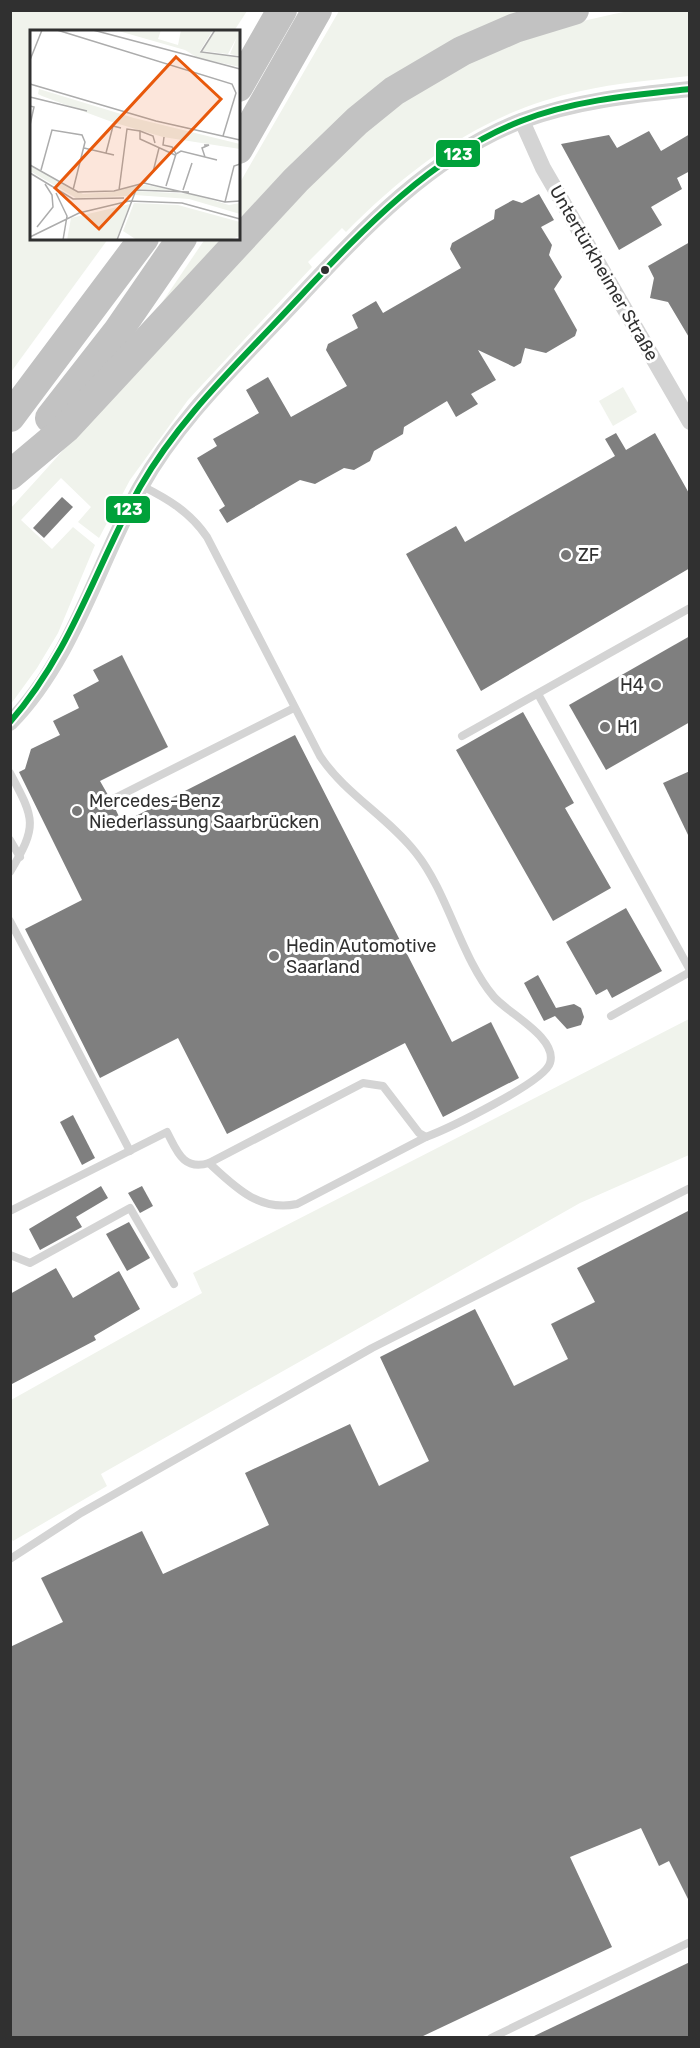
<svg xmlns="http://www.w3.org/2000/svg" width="700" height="2048" font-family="Rubik,sans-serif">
  <rect width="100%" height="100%" fill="#fff"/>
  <g fill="#f0f3ec">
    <path d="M11,10L247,11L234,31L32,32V238L108,239L11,372Z"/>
    <path d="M339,11H530L509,18L239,227L238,186Z"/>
    <path d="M629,11H689V76C653,80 617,83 581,91C486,111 413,164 346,232L342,228L308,262L312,267L188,400L130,480L99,538L78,522L91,507L61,478L21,520L52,549L73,527L95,545L58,633L37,668L11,704L10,509C105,405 197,298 297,200C334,163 370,122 414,93C478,51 554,25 629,11Z"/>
    <path d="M205,239H227L159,307Z"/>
    <path d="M623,387L637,412L613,426L599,401Z"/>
    <path d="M689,1019V1155L580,1203L101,1474L107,1486L13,1541L10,1537L11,1400L202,1293L193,1273Z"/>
  </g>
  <g fill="#7f7f7f">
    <path d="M649,131L661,151L690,134V171L677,178L682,189L651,207L662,225L619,250L561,144L609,135L617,148Z"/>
    <path d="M539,194L554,220L541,227L552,245L549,255L562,277L554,289L577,330L575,336L546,353L525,348L521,363L514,367L478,350L496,380L471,394L478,404L456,417L447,401L404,427L403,434L374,451L370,461L354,470L344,468L315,484L300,480L227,523L219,510L225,506L197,458L217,446L213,439L259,413L246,390L268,377L291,417L347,386L326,350L328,344L358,328L352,315L376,301L383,313L461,268L450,249L452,243L494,219L495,210L513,200L522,203Z"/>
    <path d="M690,242V339L668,302L650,298L654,278L648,266Z"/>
    <path d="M616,433L626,450L655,433L690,495V568L481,691L406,554L456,526L465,542L615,456L605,439Z"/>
    <path d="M62,497L73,507L44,538L33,528Z"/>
    <path d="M690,636V722L606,770L569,705Z"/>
    <path d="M122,655L168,747L100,781L108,795L106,803L114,806L122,823L295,735L452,1042L491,1022L519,1078L443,1117L405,1043L227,1134L178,1038L100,1078L25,929L82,900L19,772L25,769L31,749L60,735L53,721L79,708L73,695L99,681L93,670Z"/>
    <path d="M523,712L574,803L565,808L611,888L553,921L456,750Z"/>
    <path d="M690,771V839L663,783Z"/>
    <path d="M626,908L662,971L612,998L607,989L596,995L566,942Z"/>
    <path d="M538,975L556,1008L574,1004L581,1008L584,1017L581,1025L567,1029L555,1016L544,1021L524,983Z"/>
    <path d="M73,1115L95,1158L82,1165L60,1122Z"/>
    <path d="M101,1186L108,1198L76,1217L82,1227L40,1250L29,1229Z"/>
    <path d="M142,1186L153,1206L140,1213L128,1193Z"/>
    <path d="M690,1210V1903L669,1861L659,1866L641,1828L570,1857L612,1947L421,2037H10V1647L63,1622L41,1578L142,1531L163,1574L269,1525L245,1473L350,1424L379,1486L429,1461L380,1357L475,1309L514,1386L568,1359L551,1324L595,1302L577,1268Z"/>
    <path d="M129,1222L150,1258L127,1271L106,1234Z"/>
    <path d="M56,1268L73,1298L119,1271L140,1309L94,1336L96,1340L10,1385V1294Z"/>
    <path d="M690,1962V2037H532Z"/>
  </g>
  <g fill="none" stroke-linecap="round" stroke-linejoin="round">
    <g stroke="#d4d4d4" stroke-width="8">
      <path d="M538,694L690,970"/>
      <path d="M462,736L690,608"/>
      <path d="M10,773C35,820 38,825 10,872"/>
      <path d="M111,800L294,708"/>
      <path d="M10,840L20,857"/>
      <path d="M10,921L130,1151"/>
      <path d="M611,1016L690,972"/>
      <path d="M209,1163C235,1187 259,1212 297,1204L426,1137"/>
      <path d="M10,1211L167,1132C177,1151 183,1171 209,1163L363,1083L383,1086L419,1133L426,1137C447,1129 545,1082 550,1063C558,1038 509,1014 494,997C461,958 448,893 416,853C388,817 345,794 320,756L207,537C190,512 168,499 142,486"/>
      <path d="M10,1255L30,1263L130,1208L174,1284"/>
      <path d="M10,1559L81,1513L372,1348L690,1188"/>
      <path d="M491,2038L690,1942"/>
    </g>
    <g stroke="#d4d4d4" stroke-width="16">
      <path d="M522,121L543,168L690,422"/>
      <path d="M10,723C73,659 97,565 140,488C175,425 227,374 277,321C348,246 421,160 521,121C575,101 632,95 690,89"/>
    </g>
    <g stroke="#c2c2c2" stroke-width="30">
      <path d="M238,87L282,10"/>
      <path d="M238,149L317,10"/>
      <path d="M10,417L144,238"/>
      <path d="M50,418L118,331L182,238"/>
      <path d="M10,475L66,428L296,180L357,121L394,91L462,51L515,28L574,10"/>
    </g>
    <g stroke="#fff" stroke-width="10">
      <path id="bus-1" d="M10,722C72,651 95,568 140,487C176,424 228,373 277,321C349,245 421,160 521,121C574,100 633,95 690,89"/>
    </g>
    <use href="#bus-1" stroke="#00a13a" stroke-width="6"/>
  </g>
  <circle fill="#303030" stroke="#fff" stroke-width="2" cx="325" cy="270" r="5"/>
  <g fill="#787878" stroke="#fff" stroke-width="2">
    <circle cx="566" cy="555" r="6"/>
    <circle cx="656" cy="685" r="6"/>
    <circle cx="605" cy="727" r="6"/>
    <circle cx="77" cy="811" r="6"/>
    <circle cx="274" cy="956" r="6"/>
  </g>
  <g text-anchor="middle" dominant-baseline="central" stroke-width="6" stroke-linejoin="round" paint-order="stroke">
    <g font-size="18" fill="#303030" stroke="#fff">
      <text transform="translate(604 273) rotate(60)">Untertürkheimer Straße</text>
    </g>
    <g font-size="18" fill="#303030" stroke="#fff" text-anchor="start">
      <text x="578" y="555">ZF</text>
      <text x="644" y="685" text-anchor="end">H4</text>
      <text x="617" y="727">H1</text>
      <text x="89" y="801">Mercedes-Benz<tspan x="89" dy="21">Niederlassung Saarbrücken</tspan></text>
      <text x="286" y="946">Hedin Automotive<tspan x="286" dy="21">Saarland</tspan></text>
    </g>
  </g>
  <g transform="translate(30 30)">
    <rect width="210" height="210" fill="#fff"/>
    <path d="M85,0H131L128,9L148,15L151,0H183L170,21L210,28V37L168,28L155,20ZM186,0H210V26L200,24L207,7L198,24L172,21ZM9,59L104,88L210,114V119L133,107L82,92L12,66L8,64ZM0,136L53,164L84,162L110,154L150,161L107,159L102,166L46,168L0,141ZM106,161L162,164L199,175L210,173V184L159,169L105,165ZM104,173L148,175L210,192V206L199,210H107L93,201ZM100,174L86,210H37L41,188Z" fill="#f0f3ec"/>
    <path fill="none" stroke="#acacac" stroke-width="1.5" d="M27,0L202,54L206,63L193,106M63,0L210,39M185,0L171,22L210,27M0,30L12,0M0,54L126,91L210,110M0,67L57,81M0,76L4,77L0,95M110,101L123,106L125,113M134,107L133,115L142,117L146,124M174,115H179L172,118L175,127M54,118L84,125M76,123L83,96L91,98M146,124L151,121L187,130M0,135L48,162L84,161L114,153L195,172L210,171M11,140L22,100L52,105L55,112L43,160M0,143L43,169L94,168M114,153L123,142L129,118M136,156L146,124M89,160L97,99L110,101V109L145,125M153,160L162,133M26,163L37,186L33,210M195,172L204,136L210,134M7,197L23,177L22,165L15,154M0,207L49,183L99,171L152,173L210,189M87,210L106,160L159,162"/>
    <path fill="#e8590c" fill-opacity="0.15" stroke="#e8590c" stroke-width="3" d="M146,27L191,69L69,199L25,158Z"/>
    <rect width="210" height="210" fill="none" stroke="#303030" stroke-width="3"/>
  </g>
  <g stroke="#fff" stroke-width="2">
    <rect x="435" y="139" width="46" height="29" rx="6" fill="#00a13a"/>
    <rect x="105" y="495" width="46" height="29" rx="6" fill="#00a13a"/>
  </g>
  <g font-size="16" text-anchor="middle" font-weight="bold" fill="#fff">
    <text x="458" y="160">123</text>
    <text x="128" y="515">123</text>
  </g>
  <rect width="700" height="2048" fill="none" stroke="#303030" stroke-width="24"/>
</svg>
